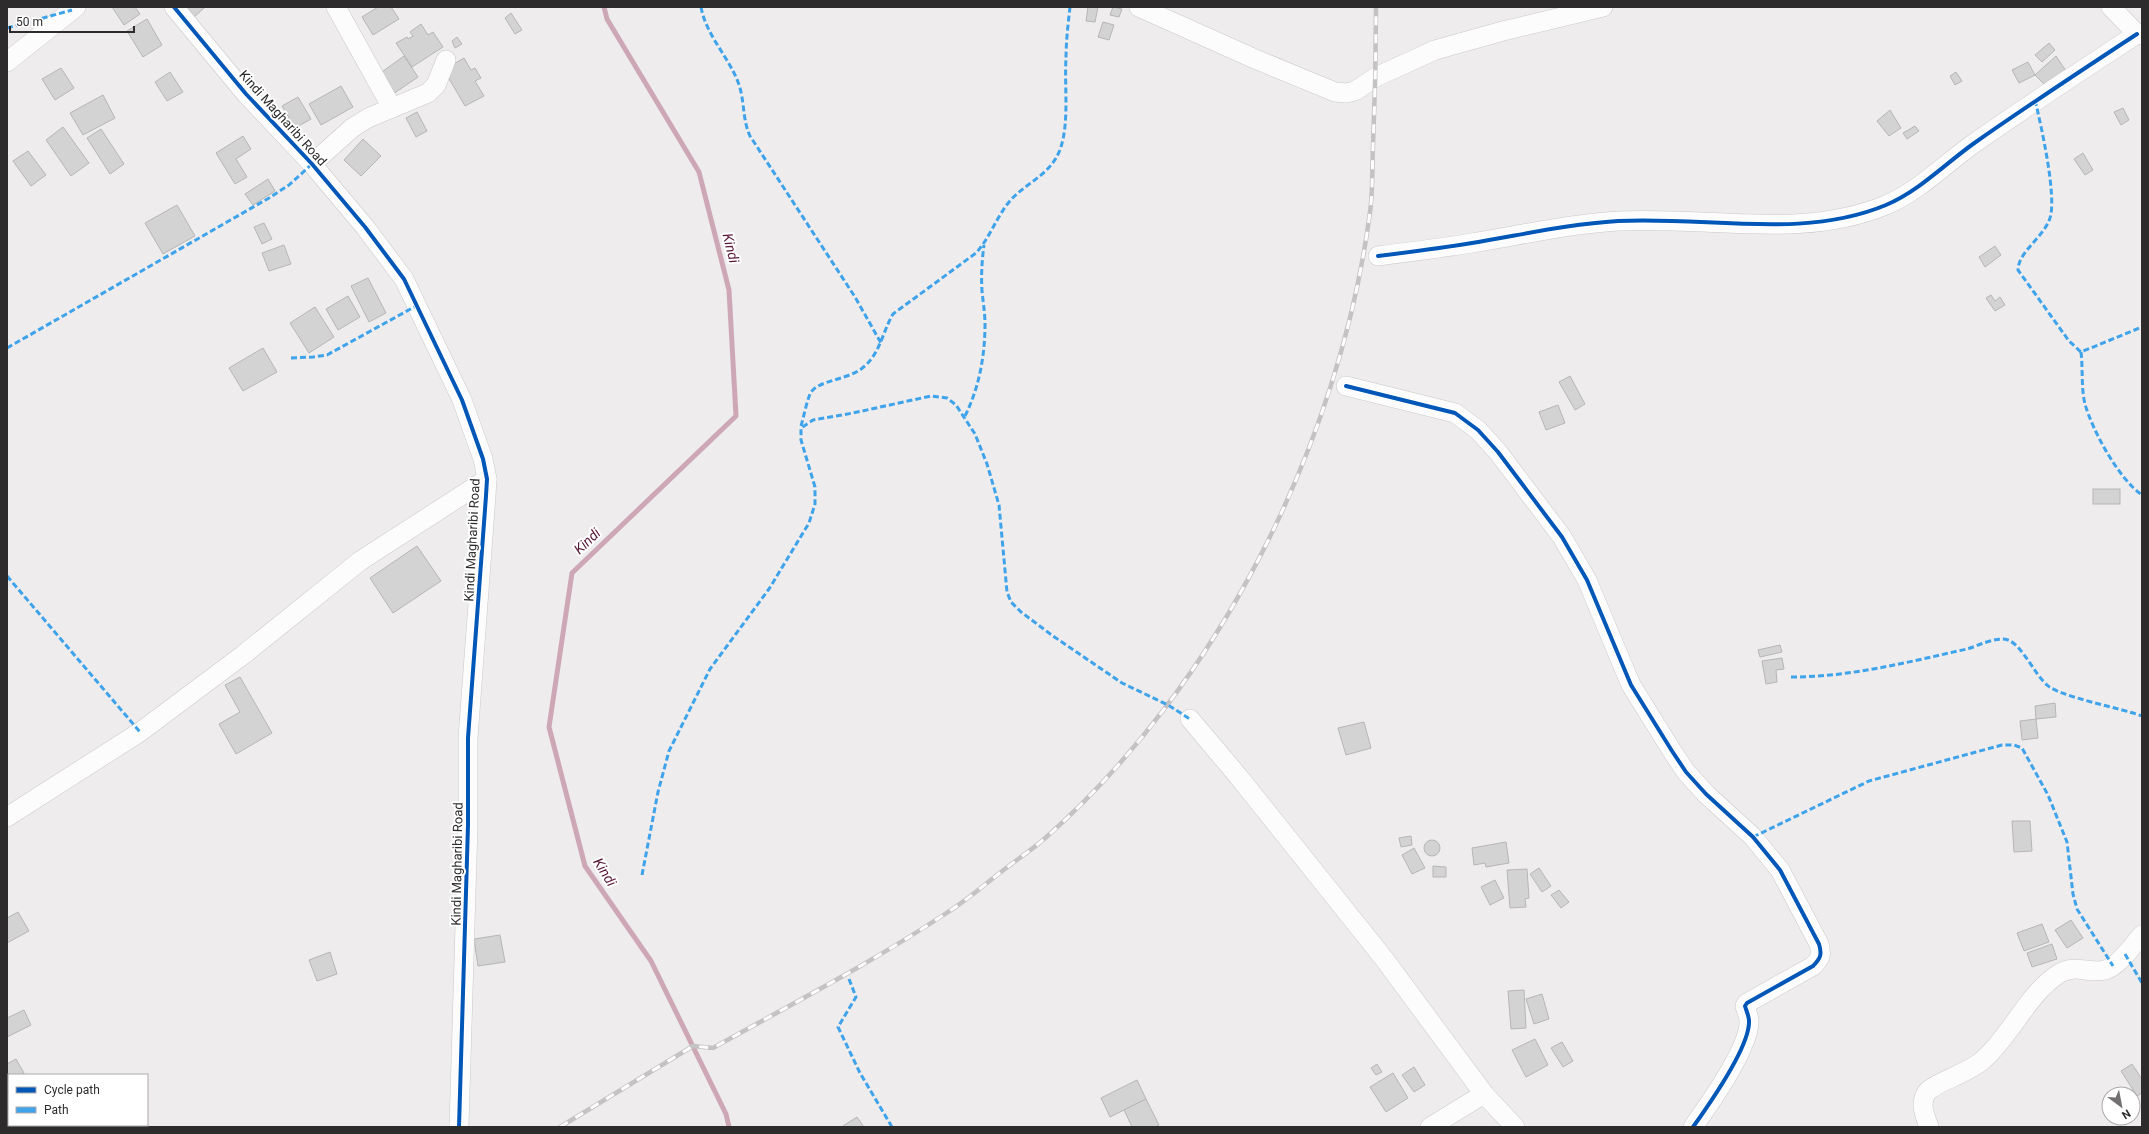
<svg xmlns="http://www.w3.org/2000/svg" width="2149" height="1134" font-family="Roboto,sans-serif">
  <rect width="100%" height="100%" fill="#eeeced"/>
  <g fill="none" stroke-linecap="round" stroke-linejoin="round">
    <path stroke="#cea7b6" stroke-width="5" d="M604,7L607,19L699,172L729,290L736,416L572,573L549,727L585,866L651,961L726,1114L729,1127"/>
  </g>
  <g fill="#d4d3d3" stroke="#b7b6b6">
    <path d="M112,7H135L140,14L124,25Z"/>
    <path d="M179,7H205L191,20Z"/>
    <path d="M378,7H391L399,19L373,35L362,17Z"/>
    <path d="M1088,7H1098L1095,22L1086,21Z"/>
    <path d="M1113,7L1122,9L1119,17L1110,15Z"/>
    <path d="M511,13L522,30L515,34L505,18Z"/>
    <path d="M147,19L162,45L143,57L127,31Z"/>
    <path d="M1103,22L1114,25L1109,40L1098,37Z"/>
    <path d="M421,24L428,35L433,32L443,47L412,67L396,43L407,37L408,39L413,36L410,32Z"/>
    <path d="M457,37L462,44L455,48L452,41Z"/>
    <path d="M2049,43L2055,50L2042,62L2035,55Z"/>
    <path d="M404,56L418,77L393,94L379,74Z"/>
    <path d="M2056,56L2066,71L2044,84L2035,75Z"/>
    <path d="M464,58L471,70L475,68L481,78L475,81L484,96L465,106L444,70Z"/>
    <path d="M2028,62L2035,75L2019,83L2012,70Z"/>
    <path d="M61,68L74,88L55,100L42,79Z"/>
    <path d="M170,72L183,92L167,101L155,82Z"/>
    <path d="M1956,72L1962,81L1955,85L1950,76Z"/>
    <path d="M341,86L353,107L321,125L309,104Z"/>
    <path d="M103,95L115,118L83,135L70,113Z"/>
    <path d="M298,97L311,119L295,128L282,106Z"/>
    <path d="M2123,108L2129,120L2121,125L2114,112Z"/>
    <path d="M1890,110L1901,128L1889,136L1877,121Z"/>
    <path d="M417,112L427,131L416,137L406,118Z"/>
    <path d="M1915,126L1919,131L1907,139L1903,133Z"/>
    <path d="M63,127L89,163L71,176L46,140Z"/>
    <path d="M101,129L124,164L110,174L87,138Z"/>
    <path d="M243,136L251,149L236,159L247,177L235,184L216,153Z"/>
    <path d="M363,139L381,156L361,176L344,160Z"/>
    <path d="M28,151L46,175L31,186L13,161Z"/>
    <path d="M2083,153L2093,170L2085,175L2074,159Z"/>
    <path d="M268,179L275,191L253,205L245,194Z"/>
    <path d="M177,205L195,236L163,254L145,223Z"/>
    <path d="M264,223L272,239L262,244L254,227Z"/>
    <path d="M284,245L291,264L269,271L262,253Z"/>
    <path d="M1995,246L2001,255L1985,267L1979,257Z"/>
    <path d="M368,278L386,313L369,322L351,286Z"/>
    <path d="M1991,295L1995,301L2000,297L2005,305L1995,311L1986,298Z"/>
    <path d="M348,296L360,317L338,330L326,309Z"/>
    <path d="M315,307L334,337L309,353L290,323Z"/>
    <path d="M263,348L277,372L243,391L229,368Z"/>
    <path d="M1570,376L1585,404L1575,410L1559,382Z"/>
    <path d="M1558,405L1565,423L1546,430L1539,412Z"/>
    <rect x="2093" y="489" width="27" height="15"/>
    <path d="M417,546L441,581L393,613L370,578Z"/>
    <path d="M1780,645L1782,652L1760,657L1758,650Z"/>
    <path d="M1782,658L1784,669L1776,670L1777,682L1766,684L1762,661Z"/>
    <path d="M240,677L272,733L236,754L219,724L240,712L225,685Z"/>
    <path d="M2055,703L2056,717L2036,719L2035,706Z"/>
    <path d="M2036,719L2038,738L2022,740L2020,721Z"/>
    <path d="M1364,722L1371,748L1346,755L1338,728Z"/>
    <path d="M2012,821H2030L2032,851L2014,852Z"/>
    <path d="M1411,836L1412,845L1401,847L1399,838Z"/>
    <circle cx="1432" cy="848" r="8"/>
    <path d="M1506,842L1509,863L1486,867L1485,863L1474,865L1472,848Z"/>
    <path d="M1414,848L1425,868L1412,874L1402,855Z"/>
    <path d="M1433,866L1446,867V877H1433Z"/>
    <path d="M1539,868L1551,886L1542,892L1530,874Z"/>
    <path d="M1527,869L1529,898L1525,899L1526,907L1510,908L1507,870Z"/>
    <path d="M1495,880L1504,898L1490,905L1481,887Z"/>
    <path d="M1559,890L1569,902L1561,908L1551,895Z"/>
    <path d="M18,912L29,931L7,943V918Z"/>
    <path d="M2071,920L2083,938L2067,948L2055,930Z"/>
    <path d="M2042,924L2049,942L2024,951L2017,933Z"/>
    <path d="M500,935L505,962L478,966L474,939Z"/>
    <path d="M2052,944L2057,959L2032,967L2027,953Z"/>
    <path d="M330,952L337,974L317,981L309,960Z"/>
    <path d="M1524,990L1526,1028L1511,1029L1508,991Z"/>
    <path d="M1542,994L1549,1019L1534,1024L1526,999Z"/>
    <path d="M24,1010L31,1025L7,1037V1018Z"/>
    <path d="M1535,1039L1548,1065L1526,1077L1512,1050Z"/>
    <path d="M1562,1042L1573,1061L1563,1067L1551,1048Z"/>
    <path d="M16,1059L24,1073L20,1075H9V1103L7,1105V1064Z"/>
    <path d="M1377,1064L1382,1072L1376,1075L1371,1068Z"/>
    <path d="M2132,1064L2142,1079V1093L2137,1096L2121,1071Z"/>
    <path d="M1414,1067L1425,1085L1414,1092L1402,1075Z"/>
    <path d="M1393,1073L1408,1098L1386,1112L1370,1087Z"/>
    <path d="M1137,1080L1146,1099L1110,1117L1101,1098Z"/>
    <path d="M1146,1099L1159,1125L1155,1127H1132L1124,1110Z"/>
    <path d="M857,1117L864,1127H844L843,1126Z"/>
  </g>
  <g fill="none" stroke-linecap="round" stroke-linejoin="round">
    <g stroke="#cbc9ca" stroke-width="20">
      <g id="minor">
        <path d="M174,7L246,94L312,164L365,227L404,279L462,400L483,459L487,479L486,496L468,738V825L459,1127"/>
        <path d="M336,7L392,108"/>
        <path d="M1139,7L1255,59L1335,92L1346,93L1355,91L1376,77L1435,50L1503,31L1603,7"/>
        <path d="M2111,7L2137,34L2142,35"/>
        <path d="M7,62L76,7"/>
        <path d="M312,164L352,128L368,118L428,93L436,85L446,60"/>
        <path d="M1378,256C1410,252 1441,248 1472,243C1521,235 1569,224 1618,221C1707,216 1802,240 1886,205C1919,191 1945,164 1973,144C2027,106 2082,70 2137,34"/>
        <path d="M1346,386L1455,413L1478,430L1498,452L1562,537L1587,580L1631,685L1672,751L1686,772L1706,794L1753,837L1780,870L1819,944C1822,954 1821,958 1813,966L1747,1003L1745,1006C1746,1010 1749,1016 1749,1021C1750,1047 1708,1106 1693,1127"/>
        <path d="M1190,719L1238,776L1385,960L1484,1094L1515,1127"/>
        <path d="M7,817L140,732L243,655L360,561L487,479"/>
        <path d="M1430,1127L1484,1094"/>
        <path d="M1929,1127C1925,1116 1919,1103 1927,1092C1934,1083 1971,1072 1984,1059C2012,1034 2028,993 2060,973C2075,964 2089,974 2105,970C2119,966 2132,946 2142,935"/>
      </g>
    </g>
    <use href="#minor" stroke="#fcfcfc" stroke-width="19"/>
    <g stroke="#c4c2c3" stroke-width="4.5">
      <path id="rail" d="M560,1127L693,1046L713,1048C792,1004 873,962 948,912C967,900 984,885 1001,872C1015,861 1030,851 1043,840C1218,687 1340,442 1370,212C1373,191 1372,168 1373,146C1375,100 1376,53 1376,7"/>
    </g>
    <use href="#rail" stroke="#fff" stroke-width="3" stroke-dasharray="9" stroke-linecap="butt"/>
    <g stroke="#3ea3eb" stroke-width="3" stroke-dasharray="6 3" stroke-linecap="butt">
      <path d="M701,7C706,35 728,56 738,82C745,100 742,119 750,136L855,297L881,343"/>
      <path d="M7,28L72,10"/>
      <path d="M2035,100C2041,125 2057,196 2050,218C2044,237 2018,252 2018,270L2069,341L2081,352L2142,327"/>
      <path d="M7,348L269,198L289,185L312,164"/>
      <path d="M2081,352C2083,368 2081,388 2085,404C2093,432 2119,479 2142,495"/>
      <path d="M291,358L313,357L327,355L416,306"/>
      <path d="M965,416C979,388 985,356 985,324C985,313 983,302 982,291C981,275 982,260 984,245"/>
      <path d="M801,426C804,416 806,404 810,394C817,379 850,381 866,365C881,350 883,331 893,314L976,253C989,239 996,218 1009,202C1022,186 1045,177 1056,158C1071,133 1064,88 1066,59C1066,42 1068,24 1070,7"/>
      <path d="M7,576L140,732"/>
      <path d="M1791,677C1851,677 1908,662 1967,649C1978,646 1996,636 2008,640C2022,645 2035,675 2047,685C2060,697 2121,708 2142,716"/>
      <path d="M1753,837L1869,781L2002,745H2014L2022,748L2048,795L2067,842L2073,894L2077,909L2113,966"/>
      <path d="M642,875L658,792L669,751L710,669L769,589L809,523L815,504V487L801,440V428L813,420L853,413L931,396L947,398L956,405L975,434L987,464L999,505L1007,592L1011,602L1021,612L1053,636L1122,683L1168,705L1190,719"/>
      <path d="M2125,954L2142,983"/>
      <path d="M849,979L856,997L838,1027L860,1073L892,1127"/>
    </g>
    <g stroke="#fff" stroke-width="6">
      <g id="cycleway">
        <path d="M174,7L246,94L312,164L365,227L404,279L462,400L483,459L487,479L486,496L468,738V825L459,1127"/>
        <path d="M1378,256C1410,252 1441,248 1472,243C1521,235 1569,224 1618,221C1707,216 1802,240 1886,205C1919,191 1945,164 1973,144C2027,106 2082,70 2137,34"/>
        <path d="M1346,386L1455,413L1478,430L1498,452L1562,537L1587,580L1631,685L1672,751L1686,772L1706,794L1753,837L1780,870L1819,944C1822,954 1821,958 1813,966L1747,1003L1745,1006C1746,1010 1749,1016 1749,1021C1750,1047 1708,1106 1693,1127"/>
      </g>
    </g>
    <use href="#cycleway" stroke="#0057b8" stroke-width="4"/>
  </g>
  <g text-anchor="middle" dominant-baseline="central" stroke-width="4" stroke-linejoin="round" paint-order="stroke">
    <g font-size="13" fill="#2d2b2c" stroke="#fff">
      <text transform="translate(283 118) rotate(48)">Kindi Magharibi Road</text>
      <text transform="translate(472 540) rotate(-87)">Kindi Magharibi Road</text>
      <text transform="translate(457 864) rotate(-89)">Kindi Magharibi Road</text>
    </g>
    <g font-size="14" font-style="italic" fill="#581637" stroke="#fff">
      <text transform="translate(731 248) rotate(76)">Kindi</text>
      <text transform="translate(587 541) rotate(-44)">Kindi</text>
      <text transform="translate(605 872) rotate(58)">Kindi</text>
    </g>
  </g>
  <rect width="2149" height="1134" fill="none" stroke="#2d2b2c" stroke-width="16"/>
  <rect x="8" y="1074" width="140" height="52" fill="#ffffff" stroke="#abaaab"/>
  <rect x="16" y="1087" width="20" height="6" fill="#0057b8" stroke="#abaaab"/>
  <text x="44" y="1094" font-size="12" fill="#2d2b2c">Cycle path</text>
  <rect x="16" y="1107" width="20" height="6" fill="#3ea3eb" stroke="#abaaab"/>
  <text x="44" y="1114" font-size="12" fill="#2d2b2c">Path</text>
  <g transform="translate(2121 1106) rotate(148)"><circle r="19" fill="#ffffff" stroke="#abaaab"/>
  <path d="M0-3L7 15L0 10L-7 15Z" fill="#716f70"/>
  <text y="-6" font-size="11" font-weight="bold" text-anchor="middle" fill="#2d2b2c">N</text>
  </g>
  <path d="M10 26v6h124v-6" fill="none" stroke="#2d2b2c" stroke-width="2"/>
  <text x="16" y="26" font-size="12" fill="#2d2b2c" stroke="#ffffff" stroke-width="3" paint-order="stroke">50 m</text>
</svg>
